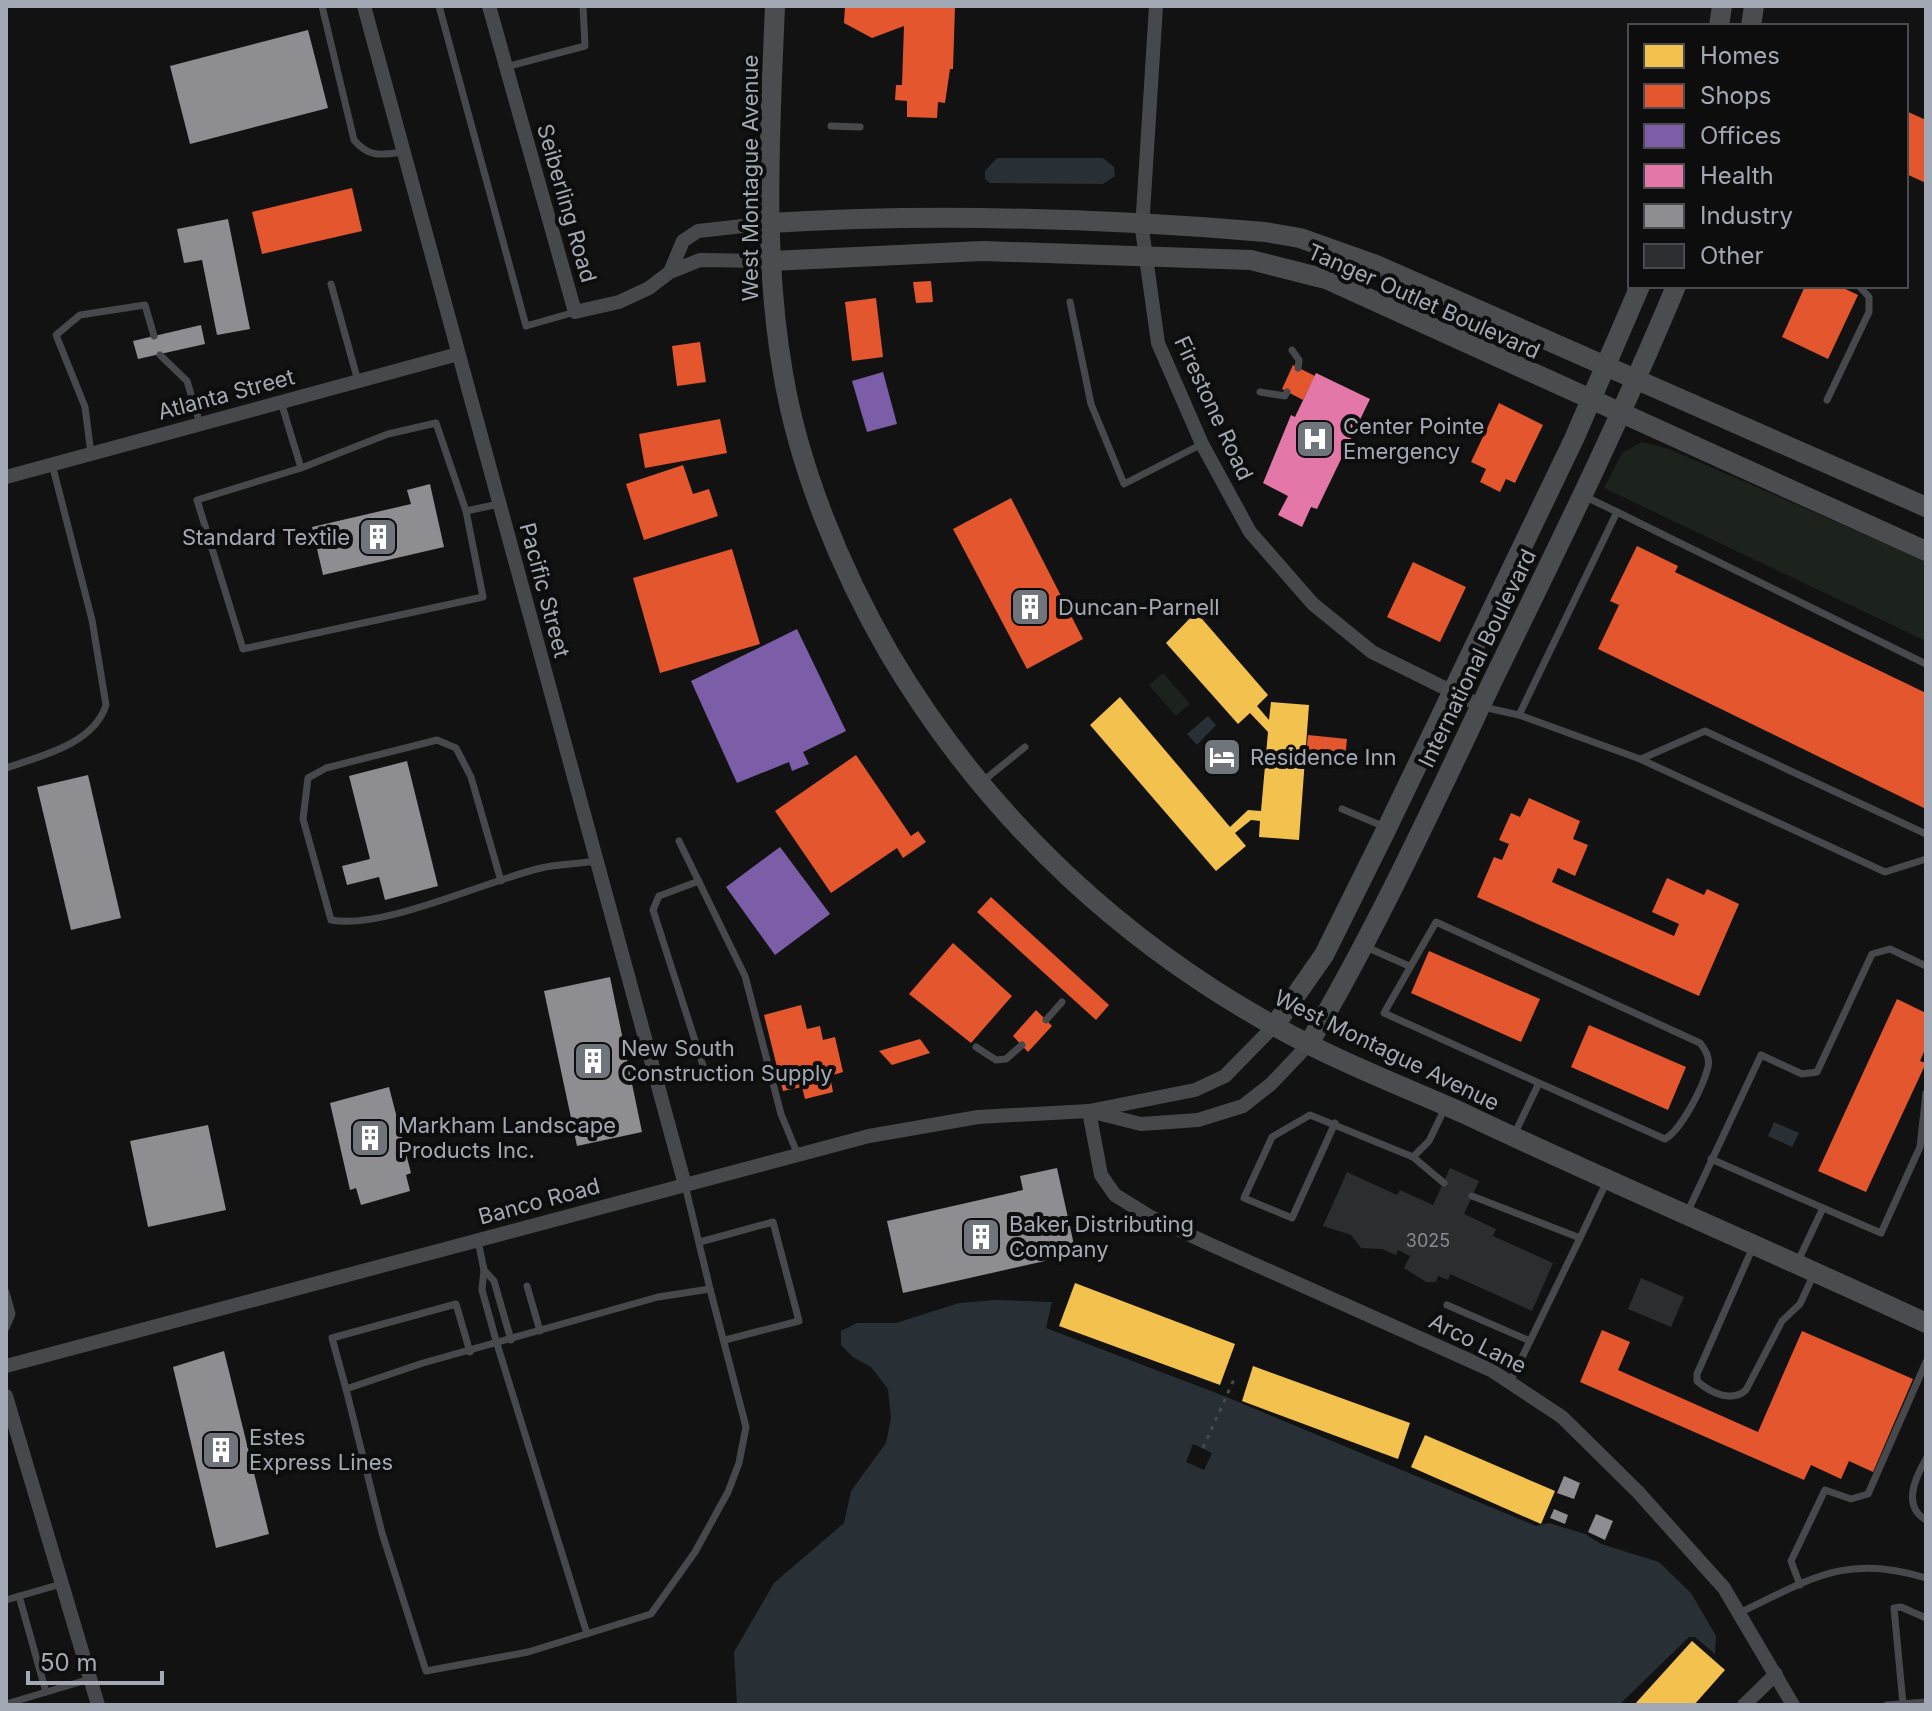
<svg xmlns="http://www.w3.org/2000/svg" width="1932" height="1711" font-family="Inter,sans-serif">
  <rect width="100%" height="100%" fill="#121212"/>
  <g fill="#1c231c">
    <path d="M1642,442L1669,449L1926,561V641L1604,488L1622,453Z"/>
    <path d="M1163,673L1190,704L1176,716L1149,685Z"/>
  </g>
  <g fill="#283035">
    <path d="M997,158H1103L1114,167L1115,176L1103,184L990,183L985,179V171Z"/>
    <path d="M1208,716L1216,725L1197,745L1187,734Z"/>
    <path d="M1774,1122L1799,1133L1792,1147L1768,1136Z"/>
    <path d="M996,1300L1052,1302L1046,1328L1224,1396L1536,1526L1549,1523L1585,1534L1601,1544L1659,1562L1691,1593L1716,1636L1715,1654L1695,1637H1689L1619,1705H737L734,1652L774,1583L844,1523L851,1491L886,1443L891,1418L888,1389L871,1367L853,1357L841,1345V1331L857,1323H896L959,1303Z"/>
  </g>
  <path fill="#121212" d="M1193,1444L1212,1453L1204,1470L1186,1462Z"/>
  <g fill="#f2c14e">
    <path d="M1196,612L1268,695L1257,706L1269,720L1271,702L1309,705L1299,840L1259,837L1260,821L1251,820L1235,833L1246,846L1216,871L1090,725L1120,697L1230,827L1248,810L1261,811L1268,732L1250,713L1238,724L1166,643Z"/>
    <path d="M1075,1283L1235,1344L1220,1385L1059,1326Z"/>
    <path d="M1253,1366L1410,1423L1398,1459L1242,1401Z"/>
    <path d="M1425,1435L1555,1491L1541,1524L1411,1467Z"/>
    <path d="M1692,1641L1725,1670L1694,1705H1634Z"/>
  </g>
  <g fill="#e4572e">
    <path d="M845,6H955L953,69H950L945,103L938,102L937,118L907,117V101L895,100L896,85H902L904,26L872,38L844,23Z"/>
    <path d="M1906,111L1926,120V183L1906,174Z"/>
    <path d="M352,188L362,231L262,254L252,212Z"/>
    <path d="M931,281L933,302L916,303L913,282Z"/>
    <path d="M1805,286H1839L1858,295L1828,359L1782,337Z"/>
    <path d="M876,298L883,357L852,361L845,302Z"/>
    <path d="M700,342L706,382L677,386L672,346Z"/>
    <path d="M1293,365L1315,376L1303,400L1282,389Z"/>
    <path d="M1499,403L1543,425L1515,483L1506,479L1500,492L1480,482L1486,469L1471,462Z"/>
    <path d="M720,419L727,453L645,468L639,434Z"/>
    <path d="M683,465L693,494L709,489L718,516L644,540L626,484Z"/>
    <path d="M1011,498L1083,639L1027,669L953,529Z"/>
    <path d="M1637,546L1678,566L1675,572L1926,693V809L1598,649L1619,605L1610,601Z"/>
    <path d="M732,549L760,644L660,673L633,578Z"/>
    <path d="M1413,562L1466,587L1440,642L1387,617Z"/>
    <path d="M1308,735L1347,739L1344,768L1305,765Z"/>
    <path d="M856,755L911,836L918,831L926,842L903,858L897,848L831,893L775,811Z"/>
    <path d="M1529,798L1580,821L1573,839L1588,845L1575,876L1558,868L1552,882L1674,936L1679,924L1652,912L1667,878L1704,895L1707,889L1739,904L1699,996L1477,897L1494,857L1502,860L1509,844L1499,840L1511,813L1520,817Z"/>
    <path d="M991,897L1109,1005L1096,1020L977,912Z"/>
    <path d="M953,943L1012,996L971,1043L909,994Z"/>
    <path d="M1429,951L1540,999L1521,1042L1411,993Z"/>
    <path d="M1897,999L1926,1013V1047L1920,1061L1926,1063L1866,1192L1818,1171Z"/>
    <path d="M801,1005L807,1029L820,1026L823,1040L835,1037L843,1072L830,1076L833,1092L805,1099L802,1087L783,1091L764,1015Z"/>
    <path d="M1036,1010L1052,1026L1028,1052L1013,1036Z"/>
    <path d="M1589,1025L1686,1067L1668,1110L1571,1067Z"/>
    <path d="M920,1039L930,1053L892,1065L879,1051Z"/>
    <path d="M1602,1330L1630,1342L1618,1370L1758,1432L1802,1331L1913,1379L1873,1472L1849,1461L1841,1479L1811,1465L1804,1480L1580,1382Z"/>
  </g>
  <g fill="#7b5ea7">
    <path d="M883,372L897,424L867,432L852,381Z"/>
    <path d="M797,629L846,731L803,752L809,764L792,771L789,762L737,783L691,681Z"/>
    <path d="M780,847L830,914L775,955L726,887Z"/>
  </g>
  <path fill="#e377a8" d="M1316,373L1370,399L1317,509L1311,507L1302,527L1278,515L1288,496L1263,483L1291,415L1295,417Z"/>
  <g fill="#8d8d92">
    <path d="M308,30L328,108L190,144L170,66Z"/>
    <path d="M228,219L250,329L217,335L202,260L184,263L177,229Z"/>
    <path d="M201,325L205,344L138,359L133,341Z"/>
    <path d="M430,484L444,547L323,575L312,527L411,504L407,490Z"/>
    <path d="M407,761L438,886L385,900L379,877L347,885L342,866L370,859L349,776Z"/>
    <path d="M88,775L121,918L71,930L37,787Z"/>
    <path d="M610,977L642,1132L577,1146L544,991Z"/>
    <path d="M389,1087L411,1173L406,1175L410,1191L361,1205L356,1188L350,1190L330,1103Z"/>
    <path d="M208,1125L226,1210L148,1227L130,1141Z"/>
    <path d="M1057,1168L1076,1254L903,1293L887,1221L1023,1190L1020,1176Z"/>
    <path d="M224,1351L269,1534L216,1548L173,1367Z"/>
    <path d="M1564,1476L1580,1483L1574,1499L1557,1493Z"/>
    <path d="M1554,1509L1568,1515L1565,1524L1550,1518Z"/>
    <path d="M1596,1514L1613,1521L1605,1540L1588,1532Z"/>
  </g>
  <g fill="#2c2d2e">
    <path d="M1450,1168L1479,1181L1464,1214L1496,1229L1493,1236L1553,1263L1532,1311L1450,1274L1448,1280L1438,1276L1436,1282H1426L1404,1268L1410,1256L1398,1250L1396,1255L1382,1249L1361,1248L1351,1235L1323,1226L1347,1172L1397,1195L1400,1190L1433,1205Z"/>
    <path d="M1641,1278L1684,1297L1671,1327L1628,1309Z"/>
  </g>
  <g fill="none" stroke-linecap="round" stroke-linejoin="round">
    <path stroke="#484a4d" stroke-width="3" stroke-dasharray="4 6" stroke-linecap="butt" d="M1203,1448L1235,1377"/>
    <g stroke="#46484b" stroke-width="7">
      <path d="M322,6L354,140C369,158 381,155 403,152"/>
      <path d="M439,6L526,326L575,312"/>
      <path d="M506,67L585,46L583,6"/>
      <path d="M831,126L860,127"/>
      <path d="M331,284L358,381"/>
      <path d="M1070,302L1091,404L1124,484L1202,444"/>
      <path d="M1292,350L1299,360L1298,368"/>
      <path d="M160,355L187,381L200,424"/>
      <path d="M1260,392L1285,396L1287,392"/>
      <path d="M1827,400L1869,312V297L1859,286"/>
      <path d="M281,402L301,468L197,500L243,649L483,597L466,511L499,504"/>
      <path d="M91,454L85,407L56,335L80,315L145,305L154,336"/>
      <path d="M301,468L388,434L436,423L466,511"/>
      <path d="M1617,512L1926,664"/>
      <path d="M1483,707L1519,715L1617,512L1584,496"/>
      <path d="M1519,715L1640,759L1885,872L1926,859"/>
      <path d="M1641,759L1705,731L1926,834"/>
      <path d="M6,768C41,756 94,744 106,705L92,620L52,464"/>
      <path d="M983,781L1025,747"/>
      <path d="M1342,809L1385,827"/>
      <path d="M679,841L745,976L781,1114L798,1155"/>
      <path d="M501,881L471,777L456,748L437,740L326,768L308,778L303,819L331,920C383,930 485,881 541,868C559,864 578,864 596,861"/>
      <path d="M699,881L659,896L653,910L708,1081"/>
      <path d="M1364,946L1409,966"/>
      <path d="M1046,1020L1062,1002"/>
      <path d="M976,1047L996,1060L1006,1059L1022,1045"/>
      <path d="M1335,1123L1292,1218L1244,1198L1272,1137L1310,1115L1413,1157L1429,1141L1445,1108"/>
      <path d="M1514,1135L1539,1083L1384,1013L1436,922L1700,1043C1706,1050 1710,1058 1708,1067C1703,1087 1682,1129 1665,1139L1539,1083"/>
      <path d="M1413,1157L1444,1183"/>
      <path d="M1711,1159L1823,1208"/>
      <path d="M685,1185L710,1289"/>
      <path d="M1472,1196L1580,1238L1607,1181"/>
      <path d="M1687,1213L1761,1055L1802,1074L1817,1072L1872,954L1890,949L1926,966"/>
      <path d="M478,1241L484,1270L482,1290L497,1344L587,1634"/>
      <path d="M700,1242L773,1222L799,1321L725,1340"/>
      <path d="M1753,1247L1697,1374V1381C1711,1393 1731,1403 1746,1390L1782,1321L1800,1304L1813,1276"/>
      <path d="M1798,1261L1823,1208L1881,1233L1920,1147L1926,1093"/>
      <path d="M484,1270L494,1281L511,1340"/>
      <path d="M527,1286L540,1331"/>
      <path d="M710,1289L746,1427L739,1463L728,1492L695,1552L651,1614L528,1652L426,1671L382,1533L346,1389L423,1363L658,1297Z"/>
      <path d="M6,1292L12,1314L6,1328"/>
      <path d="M1447,1305L1530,1341"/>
      <path d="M1510,1382L1580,1238"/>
      <path d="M346,1389L332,1338L456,1304L470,1352"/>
      <path d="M1926,1459C1915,1478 1902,1506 1926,1520"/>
      <path d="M1800,1585L1791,1561L1825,1490L1851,1499L1868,1494L1926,1362"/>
      <path d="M19,1596L46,1692"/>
      <path d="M6,1600L61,1584"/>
      <path d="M1739,1613C1811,1579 1845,1553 1926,1578"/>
      <path d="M6,1704L90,1679"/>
      <path d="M1903,1704L1894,1608L1901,1607L1926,1618"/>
      <path d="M1887,1705L1926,1702"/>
    </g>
    <g stroke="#46484b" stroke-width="14">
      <path d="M364,6L685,1185"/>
      <path d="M489,6L575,312L619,302L649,288L670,272L700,260L771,261"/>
      <path d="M1156,6L1142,229L1158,343L1202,444L1250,532L1313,604L1372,652L1481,706"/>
      <path d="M670,272L683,241L698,231L770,223"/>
      <path d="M6,477L458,354"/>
      <path d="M1089,1111L1101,1175L1115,1195L1149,1216L1207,1243L1491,1370L1562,1417L1638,1492L1724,1588L1793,1705"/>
      <path d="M1093,1112L1141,1124L1198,1120L1243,1106L1271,1084L1308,1045"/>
      <path d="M6,1366L869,1136L978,1117L1089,1111L1195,1090L1225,1076L1275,1025"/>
      <path d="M6,1396L98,1705"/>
      <path d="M1744,1705L1776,1674"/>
    </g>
    <g stroke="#4a4c4f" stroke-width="20">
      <path d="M775,6C770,128 762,253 783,373C799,469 841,570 889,653C989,822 1132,954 1308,1044C1359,1070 1414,1091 1467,1115C1619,1187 1774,1252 1926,1323"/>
      <path d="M1719,26L1722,6"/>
      <path d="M1751,26L1754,6"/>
      <path d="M770,223C936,213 1099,218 1265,232L1300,238L1376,265L1926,507"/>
      <path d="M771,261L983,251L1251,260L1326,279L1926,551"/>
      <path d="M1275,1025L1324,955L1387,828L1574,439L1640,286"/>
      <path d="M1308,1045C1377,928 1434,804 1492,682C1556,551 1620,421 1676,286"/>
    </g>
  </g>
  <defs>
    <g id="hospital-square" transform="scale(2)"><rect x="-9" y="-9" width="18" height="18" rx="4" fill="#70747b" stroke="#0d0d0e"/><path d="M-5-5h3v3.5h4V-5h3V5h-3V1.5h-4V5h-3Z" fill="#fff"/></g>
    <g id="building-square" transform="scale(2)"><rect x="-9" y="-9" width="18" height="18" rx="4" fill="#70747b" stroke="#0d0d0e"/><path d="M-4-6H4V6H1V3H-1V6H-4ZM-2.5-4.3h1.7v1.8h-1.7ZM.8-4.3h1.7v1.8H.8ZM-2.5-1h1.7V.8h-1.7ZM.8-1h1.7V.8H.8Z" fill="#fff"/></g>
    <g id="hotel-square" transform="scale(2)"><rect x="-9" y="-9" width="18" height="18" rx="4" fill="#70747b" stroke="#0d0d0e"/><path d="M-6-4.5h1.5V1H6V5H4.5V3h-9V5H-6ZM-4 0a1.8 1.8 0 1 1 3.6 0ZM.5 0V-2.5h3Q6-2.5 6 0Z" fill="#fff"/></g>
  </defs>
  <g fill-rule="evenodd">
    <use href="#hospital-square" x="1315" y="439"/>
    <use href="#building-square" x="378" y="537"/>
    <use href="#building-square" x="1030" y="607"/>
    <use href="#hotel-square" x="1222" y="757"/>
    <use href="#building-square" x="593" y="1061"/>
    <use href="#building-square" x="370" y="1138"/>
    <use href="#building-square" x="981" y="1237"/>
    <use href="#building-square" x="221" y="1450"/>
  </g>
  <g text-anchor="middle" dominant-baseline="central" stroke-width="8" stroke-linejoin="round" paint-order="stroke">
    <g font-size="18" fill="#858a92">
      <text x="1428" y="1240">3025</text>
    </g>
    <g font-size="22" fill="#a3a9b4" stroke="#0d0d0e">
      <text transform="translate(750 178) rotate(-90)">West Montague Avenue</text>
      <text transform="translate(567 203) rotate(74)">Seiberling Road</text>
      <text transform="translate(1424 301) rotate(24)">Tanger Outlet Boulevard</text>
      <text transform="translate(226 394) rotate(-15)">Atlanta Street</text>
      <text transform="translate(1214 408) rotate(65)">Firestone Road</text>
      <text transform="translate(545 590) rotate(75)">Pacific Street</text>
      <text transform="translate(1477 658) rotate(-64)">International Boulevard</text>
      <text transform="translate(1387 1050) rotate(26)">West Montague Avenue</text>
      <text transform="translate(539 1201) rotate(-15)">Banco Road</text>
      <text transform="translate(1478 1343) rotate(27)">Arco Lane</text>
    </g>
    <g font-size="22" fill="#a3a9b4" stroke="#0d0d0e" text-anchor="start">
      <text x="1343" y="426">Center Pointe<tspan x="1343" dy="25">Emergency</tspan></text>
      <text x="350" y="537" text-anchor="end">Standard Textile</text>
      <text x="1058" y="607">Duncan-Parnell</text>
      <text x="1250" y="757">Residence Inn</text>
      <text x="621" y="1048">New South<tspan x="621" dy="25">Construction Supply</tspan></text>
      <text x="398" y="1125">Markham Landscape<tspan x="398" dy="25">Products Inc.</tspan></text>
      <text x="1009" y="1224">Baker Distributing<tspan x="1009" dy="25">Company</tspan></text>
      <text x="249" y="1437">Estes<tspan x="249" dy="25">Express Lines</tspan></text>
    </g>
  </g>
  <rect width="1932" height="1711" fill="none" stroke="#a3a9b4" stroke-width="16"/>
  <rect x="1628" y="24" width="280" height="264" fill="#0d0d0e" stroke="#494b50" stroke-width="2"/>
  <rect x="1644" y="44" width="40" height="24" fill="#f2c14e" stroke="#494b50" stroke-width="2"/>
  <text x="1700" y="64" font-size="24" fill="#a3a9b4">Homes</text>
  <rect x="1644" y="84" width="40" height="24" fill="#e4572e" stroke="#494b50" stroke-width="2"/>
  <text x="1700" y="104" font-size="24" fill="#a3a9b4">Shops</text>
  <rect x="1644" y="124" width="40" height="24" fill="#7b5ea7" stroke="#494b50" stroke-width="2"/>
  <text x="1700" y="144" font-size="24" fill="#a3a9b4">Offices</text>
  <rect x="1644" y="164" width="40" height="24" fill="#e377a8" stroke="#494b50" stroke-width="2"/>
  <text x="1700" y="184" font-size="24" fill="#a3a9b4">Health</text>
  <rect x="1644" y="204" width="40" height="24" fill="#8d8d92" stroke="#494b50" stroke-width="2"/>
  <text x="1700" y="224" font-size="24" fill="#a3a9b4">Industry</text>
  <rect x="1644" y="244" width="40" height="24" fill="#2c2d2e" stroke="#494b50" stroke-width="2"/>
  <text x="1700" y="264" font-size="24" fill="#a3a9b4">Other</text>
  <path d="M28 1671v12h134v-12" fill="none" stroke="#a3a9b4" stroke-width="4"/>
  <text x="40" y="1671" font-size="24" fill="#a3a9b4" stroke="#0d0d0e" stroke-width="6" paint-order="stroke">50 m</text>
</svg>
